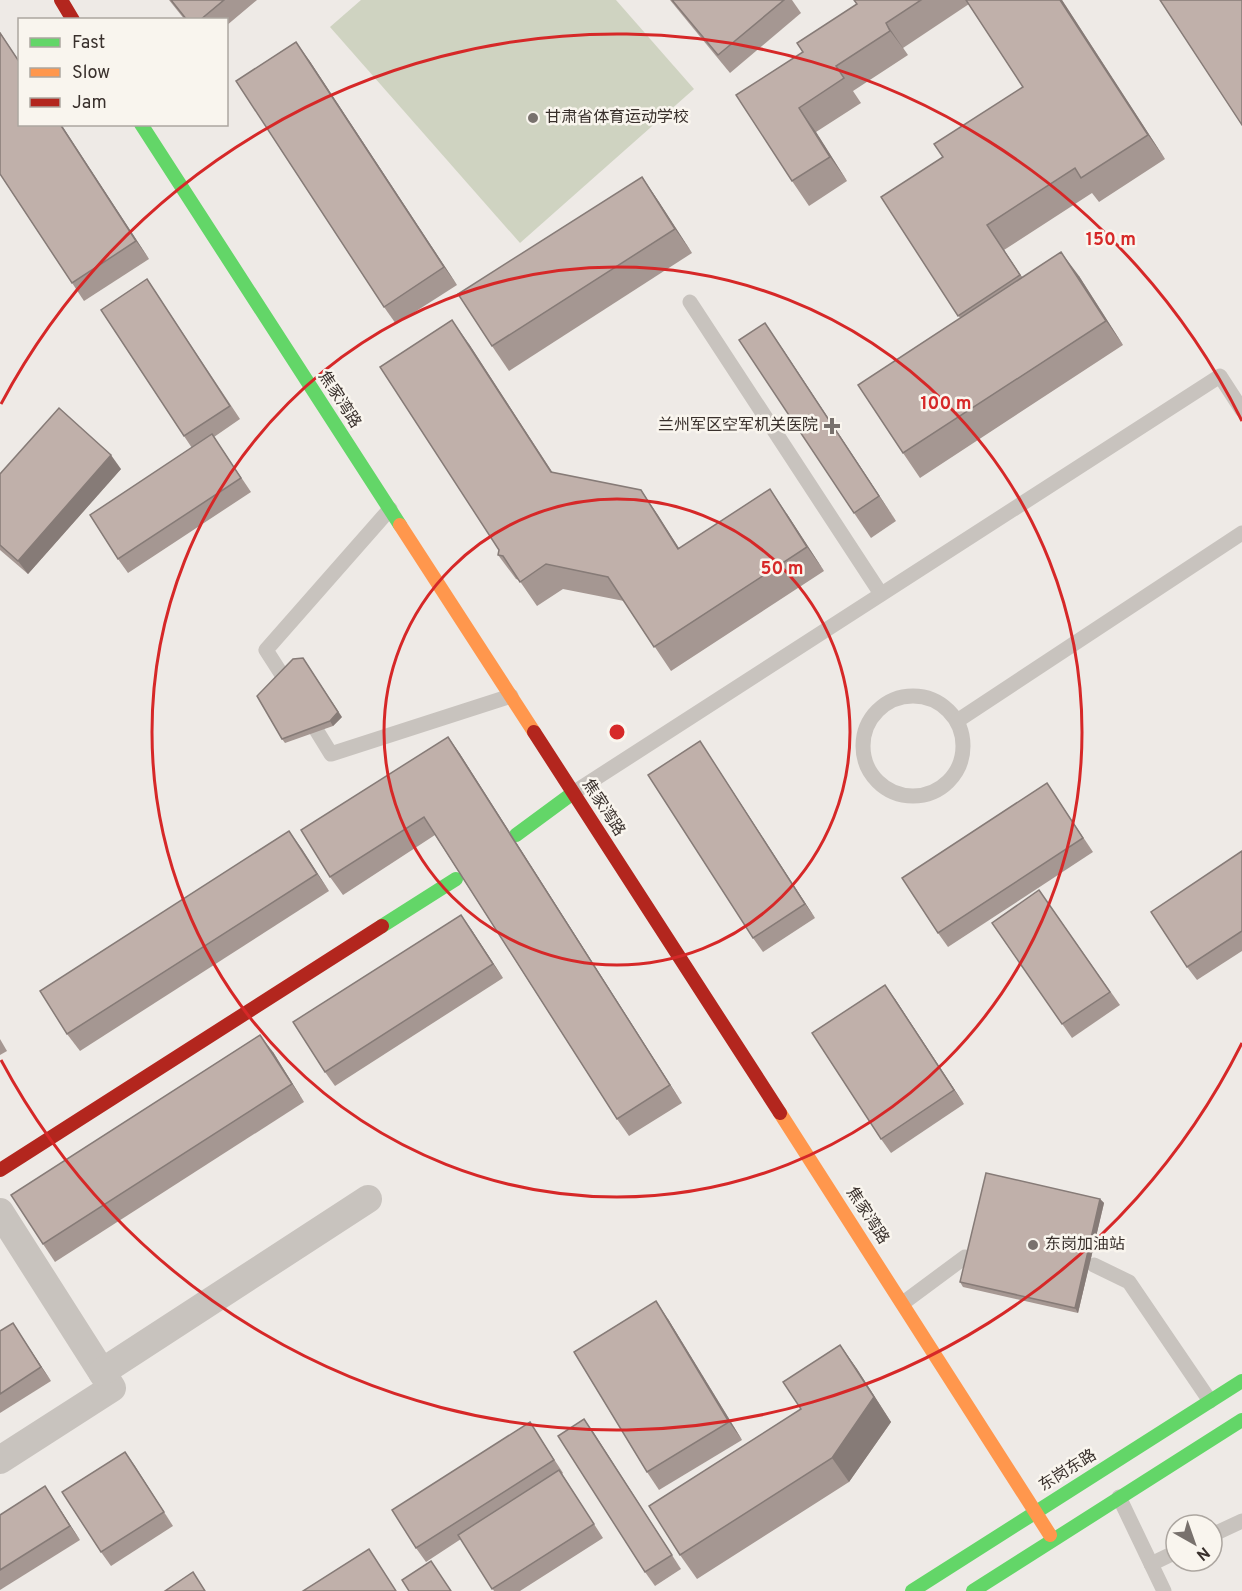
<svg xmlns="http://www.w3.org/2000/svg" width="1242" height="1591" font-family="Overpass,'Noto Sans SC',sans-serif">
  <rect width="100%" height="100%" fill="#eeeae6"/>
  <path fill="#cfd3c1" d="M361,0H616L694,89L520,243L330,27Z"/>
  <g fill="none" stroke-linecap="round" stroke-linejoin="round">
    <g stroke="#c8c3be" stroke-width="15">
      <path d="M690,302L881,594"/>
      <path d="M291,689L266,650L390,509"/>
      <circle cx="913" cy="746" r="50"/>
      <path d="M307,715L331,754L511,696"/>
      <path d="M957,721L1242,533"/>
      <path d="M573,793L1220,376L1242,410"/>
      <path d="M1094,1265L1129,1282L1210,1401"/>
      <path d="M903,1303L965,1257"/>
      <path d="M1119,1497L1164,1591"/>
      <path d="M1212,1535L1242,1521"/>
      <path d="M1151,1564L1176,1552"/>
    </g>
    <g stroke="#c8c3be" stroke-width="28">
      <path d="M0,1212L112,1388L0,1460"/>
      <path d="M102,1372L368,1199"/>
    </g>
    <g stroke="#63d668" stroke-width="14">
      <path d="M141,124L400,525"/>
      <path d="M516,835L573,793"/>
      <path d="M382,926L456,879"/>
      <path d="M912,1591L1242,1381"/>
      <path d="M973,1591L1242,1420"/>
    </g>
    <g stroke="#ff974d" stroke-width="14">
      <path d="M400,525L534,732"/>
      <path d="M780,1113L1050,1535"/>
    </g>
    <g stroke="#b3261e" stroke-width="14">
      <path d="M61,0L73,20"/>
      <path d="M534,732L780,1113"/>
      <path d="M0,1170L382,926"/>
    </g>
  </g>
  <g fill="#a59792">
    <path d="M169,0H257L226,26V20H185Z"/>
    <path d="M670,0H792L801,13L730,73Z"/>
    <path d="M854,0H1062L1165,159L1099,202L1092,193L1004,250L1022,277L1079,276L1123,345L920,478L903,453L960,318L881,197L943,157L1023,87L969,4L903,48L908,55L853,91L861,103L816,132L847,181L809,206L792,181L803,52L857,4Z"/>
    <path d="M0,32L149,259L84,301L0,174Z"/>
    <path d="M309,60L457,285L396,324L384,307Z"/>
    <path d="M642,177L659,202L692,253L509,371L492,346Z"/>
    <path d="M147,279L240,419L214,437L251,492L128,573L118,559L192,448L184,436Z"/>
    <path d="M469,344L553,473L641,490L679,548L787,514L824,571L671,671L624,601L563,589L537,606L519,580L516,579L498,555L499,550Z"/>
    <path d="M782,348L896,521L871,538L854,513Z"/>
    <path d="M121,469L28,574L0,550V474Z"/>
    <path d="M342,717L333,726L285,743L282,739Z"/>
    <path d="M448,737L460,754L682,1103L629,1136L617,1119L435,835L343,895L330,877Z"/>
    <path d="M709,755L815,918L763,952L753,938Z"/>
    <path d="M1047,783L1093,852L948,947L938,933Z"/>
    <path d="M289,831L329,891L80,1051L67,1034Z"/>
    <path d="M1242,851V951L1197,980L1187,967Z"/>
    <path d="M1039,890L1120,1005L1072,1038L992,923Z"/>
    <path d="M471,929L503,978L335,1086L325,1072Z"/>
    <path d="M895,999L964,1104L891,1153L881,1139Z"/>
    <path d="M0,1039L7,1051L0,1055Z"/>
    <path d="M273,1052L304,1102L55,1262L43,1244Z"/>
    <path d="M1100,1199L1104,1203L1078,1313L963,1287L960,1282Z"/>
    <path d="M668,1319L742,1440L659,1490L647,1472Z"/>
    <path d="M0,1331L22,1337L51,1381L0,1413Z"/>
    <path d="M840,1345L857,1369L891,1422L849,1482L697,1579L680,1555L801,1409Z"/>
    <path d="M584,1419L681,1569L655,1586L645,1572Z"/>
    <path d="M530,1422L563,1473L562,1474L603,1538L520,1591H494L461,1539L426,1562L416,1548Z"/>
    <path d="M125,1452L173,1526L111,1566L101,1552Z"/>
    <path d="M54,1500L80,1540L0,1590V1515Z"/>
  </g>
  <g fill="#867b77">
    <path d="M1060,0H1062L1165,159L1148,135Z"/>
    <path d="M886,23L903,48L908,55L890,31Z"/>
    <path d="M296,42L309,60L457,285L444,267Z"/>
    <path d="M799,108L816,132L847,181L830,157Z"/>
    <path d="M60,124H61L149,259L136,241Z"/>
    <path d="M642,177L659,202L692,253L675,229Z"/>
    <path d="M987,225L1004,250L1037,300L1020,275Z"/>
    <path d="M1061,252L1079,276L1123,345L1106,321Z"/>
    <path d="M452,320L469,344L568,497L551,472Z"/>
    <path d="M765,323L782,348L896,521L879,496Z"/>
    <path d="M111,455L121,469L28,574L18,561Z"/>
    <path d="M770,489L787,514L824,571L807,547Z"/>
    <path d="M641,490L658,515L695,574L678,549Z"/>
    <path d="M303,658L342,717L333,726L330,721Z"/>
    <path d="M448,737L460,754L682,1103L670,1085Z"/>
    <path d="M700,741L709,755L815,918L805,904Z"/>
    <path d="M289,831L302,849L329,891L317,874Z"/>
    <path d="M461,915L471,929L503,978L493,964Z"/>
    <path d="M885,985L895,999L964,1104L954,1090Z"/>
    <path d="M260,1035L273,1052L304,1102L292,1084Z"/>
    <path d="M1100,1199L1104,1203L1078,1313L1075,1308Z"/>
    <path d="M656,1301L668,1319L742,1440L729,1422Z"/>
    <path d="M13,1323L22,1337L51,1381L41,1367Z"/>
    <path d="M840,1345L857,1369L891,1422L849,1482L832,1458Z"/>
    <path d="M584,1419L594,1433L681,1569L672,1555Z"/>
    <path d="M125,1452L135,1466L173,1526L164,1512Z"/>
    <path d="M45,1486L54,1500L80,1540L70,1526Z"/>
  </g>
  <g fill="#c0b0aa" stroke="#867b77" stroke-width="1.5">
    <path d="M171,0H224L200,20H187Z"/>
    <path d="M672,0H784L718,55Z"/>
    <path d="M854,0H921L886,23L890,31L836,66L844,78L799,108L830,157L792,181L736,95L803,52L797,43L857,4Z"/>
    <path d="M966,0H1060L1148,135L1081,178L1075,168L987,225L1020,275L958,316L881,197L943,157L934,144L1023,87Z"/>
    <path d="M1160,0H1242V125Z"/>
    <path d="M0,33L20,63V124H60L136,241L72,283L0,174Z"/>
    <path d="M296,42L444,267L384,307L236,81Z"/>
    <path d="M642,177L675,229L492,346L458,294Z"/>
    <path d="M1061,252L1106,321L903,453L858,385Z"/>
    <path d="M147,279L230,406L184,436L101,310Z"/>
    <path d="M452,320L551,472L641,490L678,549L770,489L807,547L654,647L608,577L546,564L520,582L503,556L498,555L499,550L380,367Z"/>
    <path d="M765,323L879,496L854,513L739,340Z"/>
    <path d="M59,408L111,455L18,561L0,545V474Z"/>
    <path d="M212,434L241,478L118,559L90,515Z"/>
    <path d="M303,658L338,712L330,721L282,739L257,696L293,659Z"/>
    <path d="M448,737L670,1085L617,1119L424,817L330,877L301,830Z"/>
    <path d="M700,741L805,904L753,938L648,775Z"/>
    <path d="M1047,783L1083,838L938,933L902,878Z"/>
    <path d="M289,831L317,874L67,1034L40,991Z"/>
    <path d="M1242,851V931L1187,967L1151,912Z"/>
    <path d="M1039,890L1110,992L1062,1024L992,923Z"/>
    <path d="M461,915L493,964L325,1072L293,1022Z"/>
    <path d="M885,985L954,1090L881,1139L812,1033Z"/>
    <path d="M260,1035L292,1084L43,1244L11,1195Z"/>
    <path d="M986,1173L1100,1199L1075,1308L960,1282Z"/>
    <path d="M656,1301L729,1422L647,1472L574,1352Z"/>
    <path d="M13,1323L41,1367L0,1394V1331Z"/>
    <path d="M840,1345L874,1397L832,1458L680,1555L649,1506L801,1409L783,1382Z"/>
    <path d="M584,1419L672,1555L645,1572L558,1436Z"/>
    <path d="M530,1422L554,1460L416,1548L392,1510Z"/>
    <path d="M125,1452L164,1512L101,1552L62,1492Z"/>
    <path d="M559,1470L594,1524L492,1589L458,1535Z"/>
    <path d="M45,1486L70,1526L0,1570V1515Z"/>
    <path d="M369,1549L396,1591H303Z"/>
    <path d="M431,1561L451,1591H409L402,1580Z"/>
    <path d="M193,1572L205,1591H165Z"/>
  </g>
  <g fill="none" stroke="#d62828" stroke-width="3">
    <circle cx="617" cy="732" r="233"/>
    <circle cx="617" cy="732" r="465"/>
    <path d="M1242 1043A698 698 0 0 1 1 1060M1 404A698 698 0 0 1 1242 421"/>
  </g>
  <g fill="#78716d" stroke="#f9f5ee" stroke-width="2">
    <circle cx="533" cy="118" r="6"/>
    <path d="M829 417h6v6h6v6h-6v6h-6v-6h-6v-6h6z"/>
    <circle cx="1033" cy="1245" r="6"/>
  </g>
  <g text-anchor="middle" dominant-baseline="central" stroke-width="5" stroke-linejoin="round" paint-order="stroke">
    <g font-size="16" fill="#39302c" stroke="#f9f5ee" text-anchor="start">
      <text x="545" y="118">甘肃省体育运动学校</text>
      <text x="818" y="426" text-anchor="end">兰州军区空军机关医院</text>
      <text x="1045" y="1245">东岗加油站</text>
    </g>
    <g font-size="16" fill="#39302c" stroke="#f9f5ee">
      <text transform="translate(339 400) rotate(57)">焦家湾路</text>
      <text transform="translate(603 808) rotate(57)">焦家湾路</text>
      <text transform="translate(867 1216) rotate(57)">焦家湾路</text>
      <text transform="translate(1068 1471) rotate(-32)">东岗东路</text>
    </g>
  </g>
  <circle cx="617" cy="732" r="9" fill="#d62828" stroke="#f9f5ee" stroke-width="3"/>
  <g font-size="18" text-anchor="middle" font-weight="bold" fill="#d62828" stroke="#f9f5ee" stroke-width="5" stroke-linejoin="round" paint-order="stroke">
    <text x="1111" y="245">150 m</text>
    <text x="946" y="409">100 m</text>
    <text x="782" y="574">50 m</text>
  </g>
  <rect x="18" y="18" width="210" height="108" fill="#f9f5ee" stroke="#aca6a0" stroke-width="1.5"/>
  <rect x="30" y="38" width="30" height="9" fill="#63d668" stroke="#aca6a0" stroke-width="1.5"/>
  <text x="72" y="48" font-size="18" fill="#39302c">Fast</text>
  <rect x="30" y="68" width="30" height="9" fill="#ff974d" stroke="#aca6a0" stroke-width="1.5"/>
  <text x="72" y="78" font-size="18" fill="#39302c">Slow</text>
  <rect x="30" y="98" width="30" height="9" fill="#b3261e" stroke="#aca6a0" stroke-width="1.5"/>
  <text x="72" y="108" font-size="18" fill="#39302c">Jam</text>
  <g transform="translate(1194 1543) rotate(140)"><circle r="28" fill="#f9f5ee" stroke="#aca6a0" stroke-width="1.5"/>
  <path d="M0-4.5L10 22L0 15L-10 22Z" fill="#78716d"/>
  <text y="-9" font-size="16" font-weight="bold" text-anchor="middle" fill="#39302c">N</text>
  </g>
</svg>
